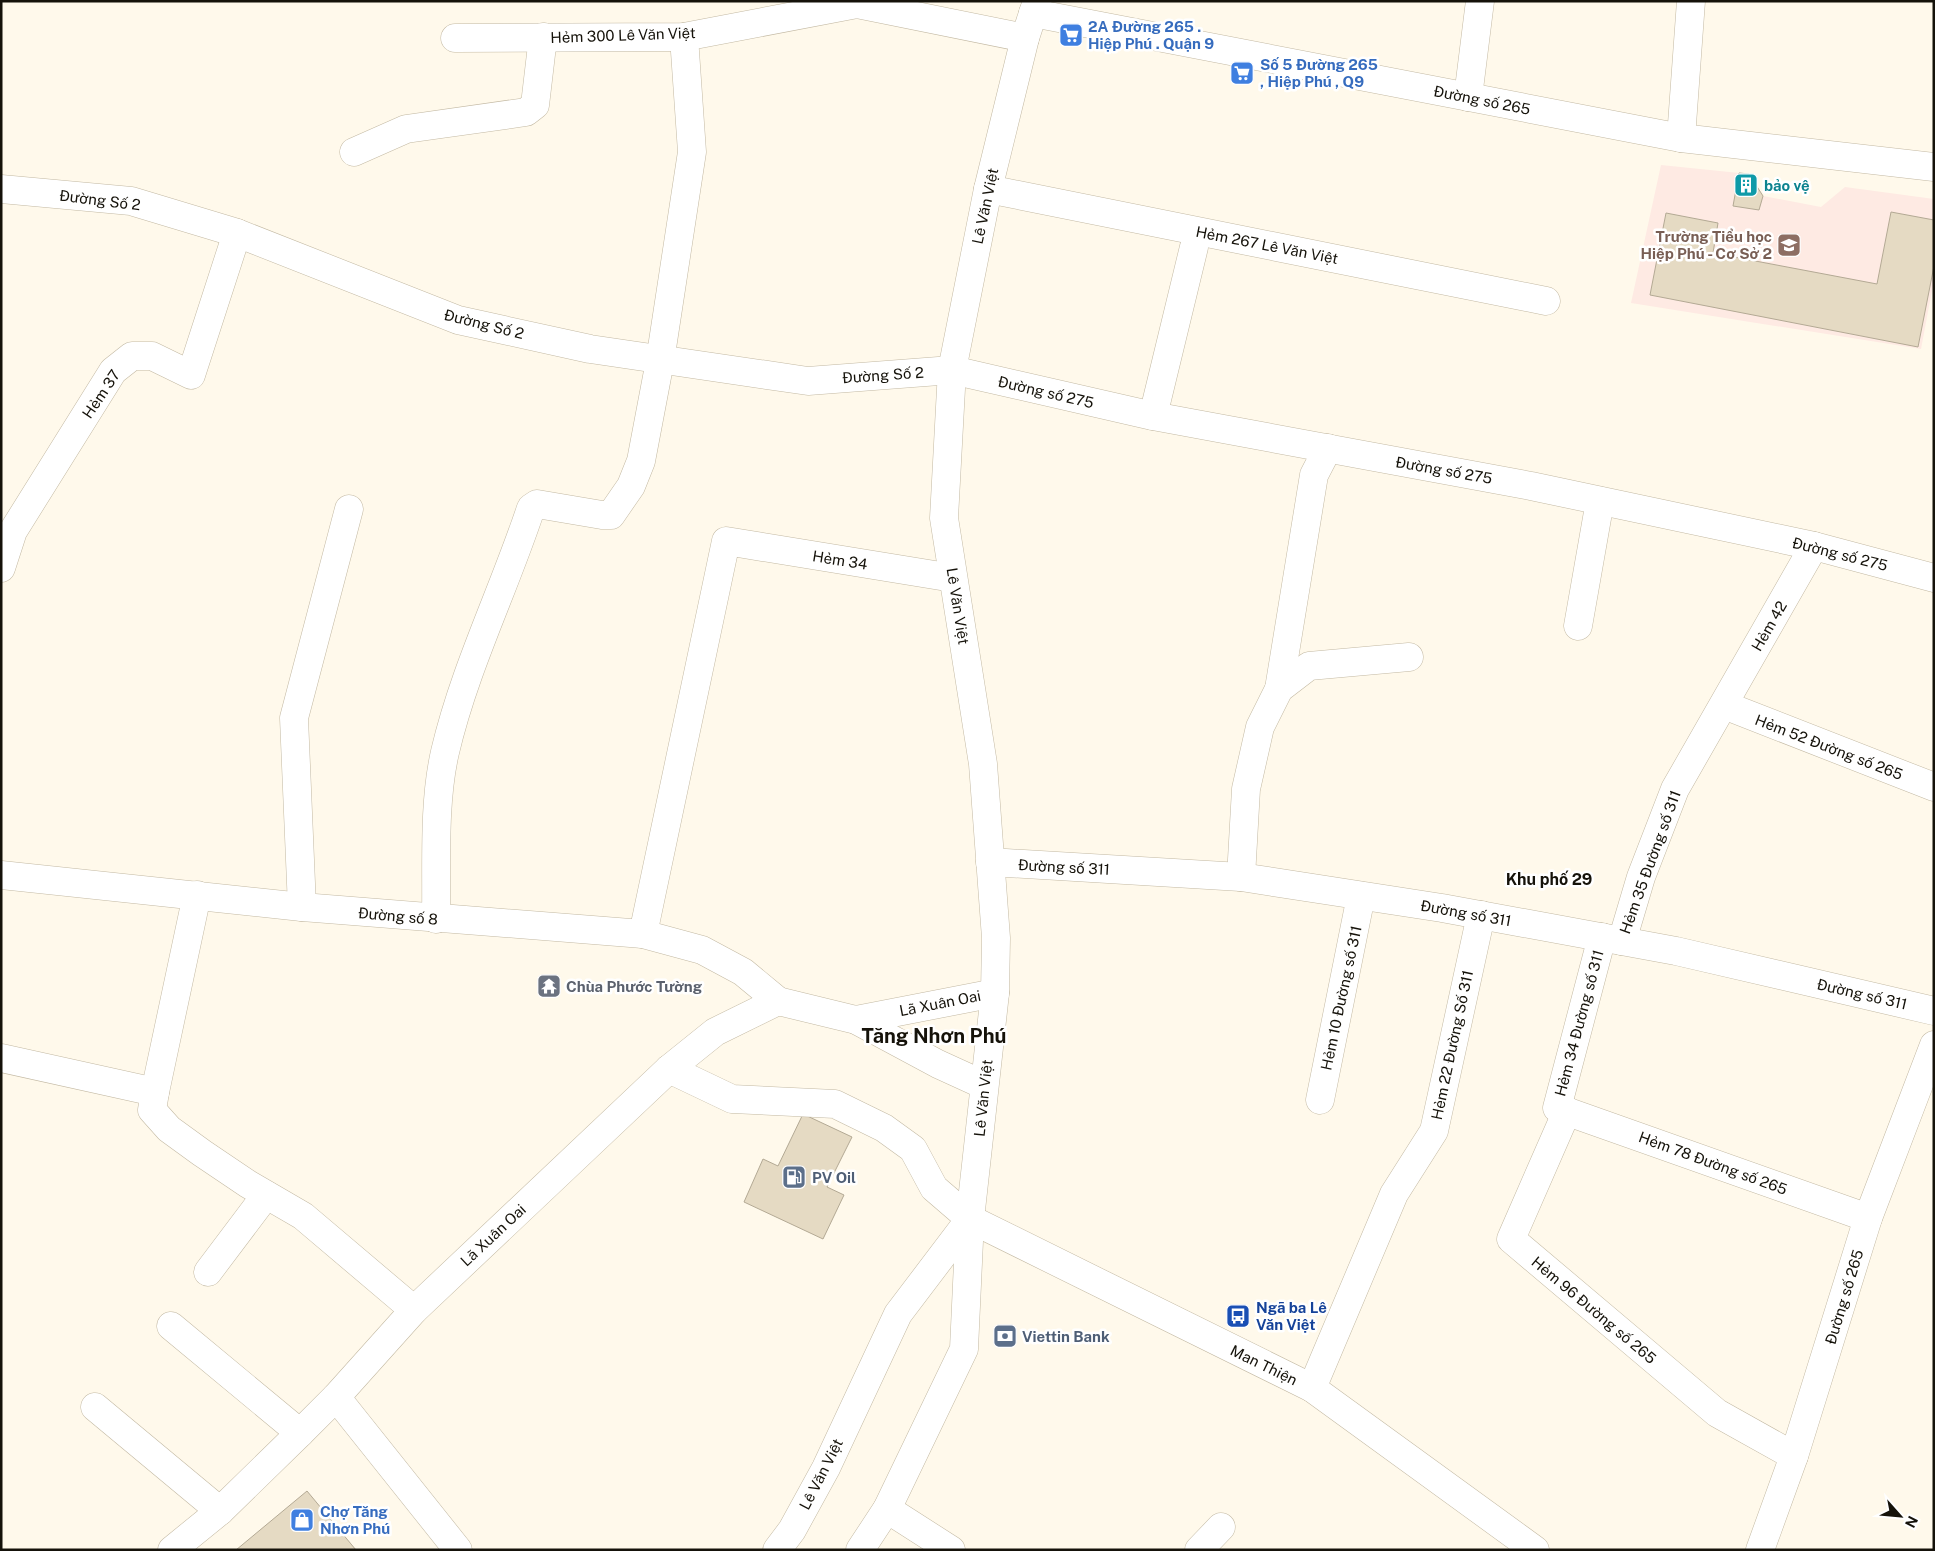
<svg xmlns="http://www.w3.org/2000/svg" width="1935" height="1551" font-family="'Public Sans',sans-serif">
  <rect width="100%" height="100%" fill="#fff9eb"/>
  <path fill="#feeae3" d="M1661,165L1749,174L1763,196L1821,207L1845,187L1934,199V280L1921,349L1631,303Z"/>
  <g fill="#e5dac3" stroke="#b3a994">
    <path d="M1739,173L1749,174L1763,196L1759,210L1733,206Z"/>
    <path d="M1891,212L1934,220V266L1918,347L1650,295L1666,213L1718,223L1713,253L1877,284Z"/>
    <path d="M803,1114L852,1137L827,1187L844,1195L823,1239L744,1202L763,1159L778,1166Z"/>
    <path d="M307,1491L356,1550H236Z"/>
  </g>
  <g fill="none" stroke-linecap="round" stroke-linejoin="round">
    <g stroke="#c3b9a3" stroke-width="29">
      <g id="minor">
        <path d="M1033,13L1681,138L1934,167"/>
        <path d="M455,38L684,37L857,4L1025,38"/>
        <path d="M1468,97L1480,1"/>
        <path d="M1681,138L1691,1"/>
        <path d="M354,152L406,129L526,112L535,105L543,37"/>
        <path d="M1,189L131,201L237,233L458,320L590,349L808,381L952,370L1153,416L1531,486L1814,546L1934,578"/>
        <path d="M988,189L1546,301"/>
        <path d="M1153,416L1194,247"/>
        <path d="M1,568L13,531L113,371L132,356H152L191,375L237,233"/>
        <path d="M1578,626L1600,501"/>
        <path d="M1279,689L1314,475L1328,448"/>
        <path d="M1724,705L1934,787"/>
        <path d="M990,862L1241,877L1442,908L1676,951L1934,1011"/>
        <path d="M1,875L302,907L643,934L702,950L743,972L778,1001"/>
        <path d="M1241,877L1246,789L1260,727L1279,689L1309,666L1409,657"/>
        <path d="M302,907L294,718L349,509"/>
        <path d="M436,919C437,866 433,804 445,752C465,667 504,590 531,508L537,504L602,515H611L631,486L641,461L660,361L692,152L684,37"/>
        <path d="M643,934L726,541L953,578"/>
        <path d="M1602,937L1557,1108L1868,1218"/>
        <path d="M1622,941L1641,877L1675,789L1814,546"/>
        <path d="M1,1058L155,1092L152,1110L169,1129L202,1153L248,1184L303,1216L414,1310"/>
        <path d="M669,1069L732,1099L835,1104L884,1128L913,1149L934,1188L970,1219L1312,1388L1535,1550"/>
        <path d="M155,1092L197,895"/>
        <path d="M1320,1100L1361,896"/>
        <path d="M1567,1111L1511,1239L1717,1413L1794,1456"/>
        <path d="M208,1272L266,1195"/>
        <path d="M171,1326L300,1433"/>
        <path d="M1312,1388L1394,1194L1434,1131L1481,915"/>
        <path d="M336,1397L458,1550"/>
        <path d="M95,1407L220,1511"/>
        <path d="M887,1509L951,1550"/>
        <path d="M1199,1550L1221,1527"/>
        <path d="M1760,1550L1794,1456L1868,1218L1934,1045"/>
      </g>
    </g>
    <g stroke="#c3b9a3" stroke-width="29">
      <g id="major">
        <path d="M856,1020L995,993"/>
        <path d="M172,1550L220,1511L300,1433L336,1397L414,1310L669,1069L715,1032L778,1001L856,1020L938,1064L984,1085"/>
        <path d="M777,1550L792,1530L826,1468L898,1314L970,1219"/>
        <path d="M860,1550L887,1509L964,1349L970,1219L995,993L996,938L983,764L944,518L952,370L988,189L1025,38L1037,1"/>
      </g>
    </g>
    <use href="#minor" stroke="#fff" stroke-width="28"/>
    <use href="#major" stroke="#fff" stroke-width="28"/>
  </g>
  <defs>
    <g id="supermarket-square" transform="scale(1.25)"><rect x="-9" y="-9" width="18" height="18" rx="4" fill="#3f7fe0" stroke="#fff"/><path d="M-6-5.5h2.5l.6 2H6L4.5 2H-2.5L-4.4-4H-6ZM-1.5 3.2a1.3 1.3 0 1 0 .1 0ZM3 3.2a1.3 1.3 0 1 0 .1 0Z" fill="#fff"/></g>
    <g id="building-square" transform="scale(1.25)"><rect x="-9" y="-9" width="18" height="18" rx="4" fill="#0f9aa8" stroke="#fff"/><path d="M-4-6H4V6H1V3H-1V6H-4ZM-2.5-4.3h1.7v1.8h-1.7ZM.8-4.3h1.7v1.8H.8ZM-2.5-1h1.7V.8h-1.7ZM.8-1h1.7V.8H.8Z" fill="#fff"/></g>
    <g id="school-square" transform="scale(1.25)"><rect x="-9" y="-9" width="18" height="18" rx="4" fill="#8d6e63" stroke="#fff"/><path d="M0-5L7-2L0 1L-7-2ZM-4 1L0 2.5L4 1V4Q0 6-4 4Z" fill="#fff"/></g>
    <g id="temple-square" transform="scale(1.25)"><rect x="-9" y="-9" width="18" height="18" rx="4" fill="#6b7280" stroke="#fff"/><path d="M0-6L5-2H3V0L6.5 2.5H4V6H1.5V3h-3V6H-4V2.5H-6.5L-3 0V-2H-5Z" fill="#fff"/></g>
    <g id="fuel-square" transform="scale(1.25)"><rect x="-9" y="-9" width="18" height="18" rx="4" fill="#5c6f8a" stroke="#fff"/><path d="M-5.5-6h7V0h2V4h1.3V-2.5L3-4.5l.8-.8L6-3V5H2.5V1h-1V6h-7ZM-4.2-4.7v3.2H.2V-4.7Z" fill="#fff"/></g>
    <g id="bus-square" transform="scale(1.25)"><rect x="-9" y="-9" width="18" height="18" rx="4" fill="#1a4fb4" stroke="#fff"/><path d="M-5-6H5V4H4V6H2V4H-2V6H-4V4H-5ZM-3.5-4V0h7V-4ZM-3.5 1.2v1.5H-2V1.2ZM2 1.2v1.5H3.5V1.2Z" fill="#fff"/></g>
    <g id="bank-square" transform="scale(1.25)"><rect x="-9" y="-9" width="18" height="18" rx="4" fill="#5c6f8a" stroke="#fff"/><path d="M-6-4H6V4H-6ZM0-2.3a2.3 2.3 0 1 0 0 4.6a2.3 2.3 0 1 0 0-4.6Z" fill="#fff"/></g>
    <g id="shop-square" transform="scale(1.25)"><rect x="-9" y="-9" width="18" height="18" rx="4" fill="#3f7fe0" stroke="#fff"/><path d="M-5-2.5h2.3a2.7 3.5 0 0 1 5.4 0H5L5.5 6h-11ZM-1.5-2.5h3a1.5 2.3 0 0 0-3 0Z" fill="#fff"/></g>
  </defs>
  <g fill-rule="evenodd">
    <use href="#supermarket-square" x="1071" y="35"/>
    <use href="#supermarket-square" x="1242" y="73"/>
    <use href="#building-square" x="1746" y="185"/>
    <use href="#school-square" x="1789" y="245"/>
    <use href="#temple-square" x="549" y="986"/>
    <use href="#fuel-square" x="794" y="1177"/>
    <use href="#bus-square" x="1238" y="1316"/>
    <use href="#bank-square" x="1005" y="1336"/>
    <use href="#shop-square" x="302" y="1520"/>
  </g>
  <g text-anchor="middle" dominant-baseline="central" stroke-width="5" stroke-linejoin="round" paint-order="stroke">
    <g font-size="15" font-weight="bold" fill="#366cbe" stroke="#fff" text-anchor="start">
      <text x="1088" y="26">2A Đường 265 .<tspan x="1088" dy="17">Hiệp Phú . Quận 9</tspan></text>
      <text x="1260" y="64">Số 5 Đường 265<tspan x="1260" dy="17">, Hiệp Phú , Q9</tspan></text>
      <text x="320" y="1511">Chợ Tăng<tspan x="320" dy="17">Nhơn Phú</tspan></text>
    </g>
    <g font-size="15" fill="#15120a" stroke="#fff">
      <text transform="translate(623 35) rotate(-2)">Hẻm 300 Lê Văn Việt</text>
      <text transform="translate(1482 100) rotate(11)">Đường số 265</text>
      <text transform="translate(100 200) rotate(7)">Đường Số 2</text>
      <text transform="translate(985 206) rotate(-78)">Lê Văn Việt</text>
      <text transform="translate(1267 245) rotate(11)">Hẻm 267 Lê Văn Việt</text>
      <text transform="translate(484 324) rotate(14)">Đường Số 2</text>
      <text transform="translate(883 375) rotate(-4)">Đường Số 2</text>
      <text transform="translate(1046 392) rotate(13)">Đường số 275</text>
      <text transform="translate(101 394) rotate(-56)">Hẻm 37</text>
      <text transform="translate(1444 470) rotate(10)">Đường số 275</text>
      <text transform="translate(1840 554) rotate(14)">Đường số 275</text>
      <text transform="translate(840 560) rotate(9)">Hẻm 34</text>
      <text transform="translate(958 606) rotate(81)">Lê Văn Việt</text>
      <text transform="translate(1769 626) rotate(-60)">Hẻm 42</text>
      <text transform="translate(1829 747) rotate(21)">Hẻm 52 Đường số 265</text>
      <text transform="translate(1650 862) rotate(-70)">Hẻm 35 Đường số 311</text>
      <text transform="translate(1064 867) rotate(3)">Đường số 311</text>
      <text transform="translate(1466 913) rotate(10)">Đường số 311</text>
      <text transform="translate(398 916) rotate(5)">Đường số 8</text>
      <text transform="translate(1862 994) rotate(13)">Đường số 311</text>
      <text transform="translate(1341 998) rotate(-78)">Hẻm 10 Đường số 311</text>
      <text transform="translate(940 1003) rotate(-11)">Lã Xuân Oai</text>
      <text transform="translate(1579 1023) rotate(-75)">Hẻm 34 Đường số 311</text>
      <text transform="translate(1452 1045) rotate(-78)">Hẻm 22 Đường Số 311</text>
      <text transform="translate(983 1098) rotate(-84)">Lê Văn Việt</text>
      <text transform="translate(1713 1163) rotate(20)">Hẻm 78 Đường số 265</text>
      <text transform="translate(493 1235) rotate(-43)">Lã Xuân Oai</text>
      <text transform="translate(1844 1297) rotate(-73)">Đường số 265</text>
      <text transform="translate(1594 1310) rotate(40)">Hẻm 96 Đường số 265</text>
      <text transform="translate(1264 1365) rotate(26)">Man Thiện</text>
      <text transform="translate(821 1474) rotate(-63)">Lê Văn Việt</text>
    </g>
    <g font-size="15" font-weight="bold" fill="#0d838f" stroke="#fff" text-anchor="start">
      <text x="1764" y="185">bảo vệ</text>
    </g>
    <g font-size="15" font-weight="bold" fill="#785e54" stroke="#fff" text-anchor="end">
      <text x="1772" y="236">Trường Tiểu học<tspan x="1772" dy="17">Hiệp Phú - Cơ Sở 2</tspan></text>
    </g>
    <g font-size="15" font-weight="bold" fill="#5b616d" stroke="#fff" text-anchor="start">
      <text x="566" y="986">Chùa Phước Tường</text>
    </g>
    <g font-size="15" font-weight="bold" fill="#4e5e75" stroke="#fff" text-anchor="start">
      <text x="812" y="1177">PV Oil</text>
      <text x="1022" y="1336">Viettin Bank</text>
    </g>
    <g font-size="15" font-weight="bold" fill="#164399" stroke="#fff" text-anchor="start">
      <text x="1256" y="1307">Ngã ba Lê<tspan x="1256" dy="17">Văn Việt</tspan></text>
    </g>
    <g font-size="16" font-weight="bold" fill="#15120a" stroke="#fff">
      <text x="1549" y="879">Khu phố 29</text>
    </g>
    <g font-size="20" font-weight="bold" fill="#15120a" stroke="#fff">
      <text x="934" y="1036">Tăng Nhơn Phú</text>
    </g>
  </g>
  <rect width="1935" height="1551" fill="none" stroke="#15120a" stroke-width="5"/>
  <g transform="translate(1900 1516) rotate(117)" stroke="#ffffff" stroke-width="4" paint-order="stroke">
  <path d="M0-4L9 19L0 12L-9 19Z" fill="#15120a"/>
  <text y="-8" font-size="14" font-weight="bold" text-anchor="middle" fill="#15120a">N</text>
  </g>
</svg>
